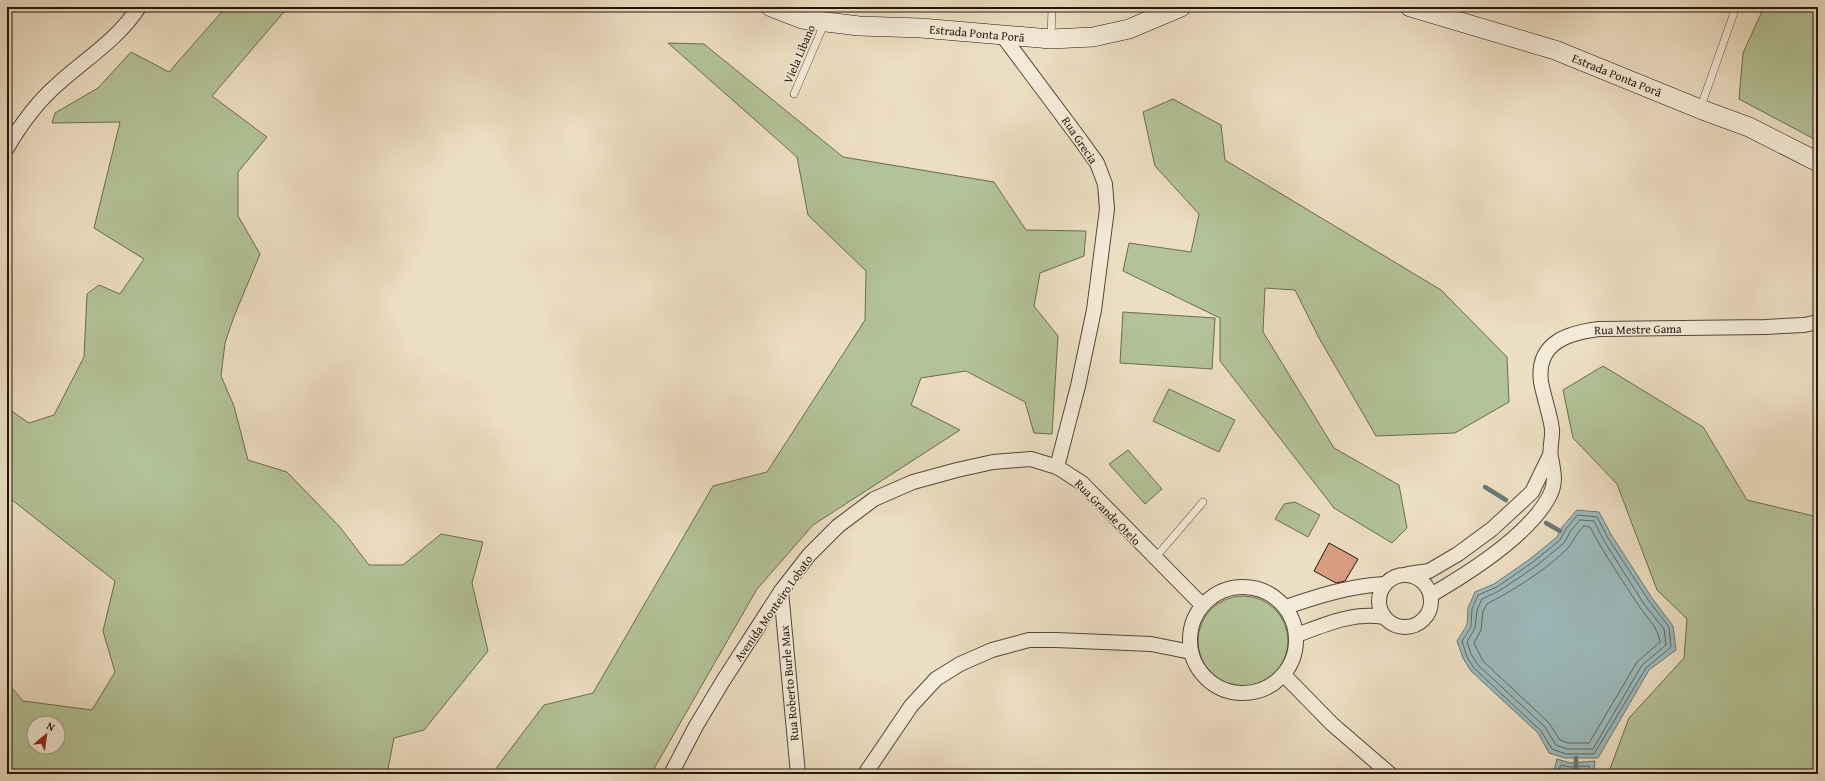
<svg xmlns="http://www.w3.org/2000/svg" width="1825" height="781" font-family="'Gentium Book Plus',serif">
  <rect width="100%" height="100%" fill="#ecdec2"/>
  <filter id="stains"><feTurbulence type="fractalNoise" baseFrequency=".005" numOctaves="4"/><feColorMatrix values="0 0 0 0 .2 0 0 0 0 .09 0 0 0 0 .02 0 0 0 .5 -.17"/></filter>
  <radialGradient id="worn" r=".72"><stop offset=".6" stop-color="#630" stop-opacity="0"/><stop offset="1" stop-color="#630" stop-opacity=".3"/></radialGradient>
  <g fill="#b3c297" stroke="#6a6c51" fill-rule="evenodd">
    <path d="M226,7H292L283,13L212,96L267,137L238,172V216L260,254L233,319L225,343L221,376L234,406L248,460L287,472L339,526L369,565H403L441,534L483,542L472,583L488,651L424,730L394,738L387,774H7V682L23,701L92,710L115,672L103,631L115,581L7,496V408L29,423L54,415L84,357L87,294L99,285L120,294L144,259L94,228L120,122L52,123L55,113L98,88L131,52L169,72ZM34,723H58V747H34Z"/>
    <path d="M1764,7H1818V141L1739,99L1743,53Z"/>
    <path d="M668,43L704,44L843,157L994,182L1026,230L1086,231L1084,256L1040,273L1034,306L1058,336L1052,434L1034,433L1025,402L966,371L921,378L911,405L960,430L813,525L757,589L651,774H499L497,767L544,705L593,693L713,486L767,472L865,320L866,271L808,215L797,157Z"/>
    <path d="M1173,99L1221,125L1225,160L1441,290L1507,357L1509,402L1455,433L1376,436L1319,338L1295,290L1265,288L1263,332L1334,448L1399,485L1407,528L1392,543L1334,508L1220,361V318L1123,271L1129,243L1191,252L1199,214L1155,166L1143,112Z"/>
    <path d="M1123,312L1215,318L1212,369L1120,363Z"/>
    <path d="M1603,366L1703,427L1747,500L1818,517V774H1608L1629,718L1684,658L1687,619L1657,590L1617,484L1573,438L1563,390Z"/>
    <path d="M1169,389L1235,420L1219,452L1153,421Z"/>
    <path d="M1128,450L1162,489L1145,504L1109,464Z"/>
    <path d="M1295,502L1320,515L1308,537L1275,519L1284,504Z"/>
    <circle cx="1243" cy="641" r="45"/>
  </g>
  <g fill="#9cbabc" stroke="#6b7875">
    <path d="M1577,510L1599,512L1612,536L1652,598L1673,626L1676,650L1649,670L1598,758H1565L1549,753L1538,733L1471,671L1463,658L1457,641L1467,625L1468,608L1475,592L1494,584L1530,559L1557,537L1562,527Z"/>
    <path d="M1557,759L1570,763L1595,761L1594,774H1553Z"/>
  </g>
  <g fill="none" stroke-linecap="round" stroke-linejoin="round">
    <g stroke="#5f6864" stroke-width="1">
      <path d="M1578,515L1597,517L1608,538L1649,601L1669,627L1671,647L1646,668L1594,754H1566L1552,749L1541,731L1474,668L1467,657L1462,641L1471,627L1472,609L1478,595L1497,587L1533,562L1560,540L1566,529Z"/>
      <path d="M1580,520L1594,521L1604,541L1644,604L1664,629L1666,645L1642,665L1593,749H1567L1556,745L1545,727L1478,665L1471,654L1467,642L1475,628L1477,610L1482,599L1499,591L1536,566L1564,543L1570,532Z"/>
      <path d="M1584,526L1590,527C1604,554 1622,580 1639,606C1647,618 1658,627 1660,642L1637,662L1589,743H1568L1560,740L1549,723L1483,661L1474,643L1481,630L1483,611L1487,604C1515,589 1545,571 1568,548C1574,541 1576,533 1584,526Z"/>
      <path d="M1557,774L1561,765L1569,767L1589,766L1590,774"/>
    </g>
    <g stroke="#6b7875" stroke-width="4.5">
      <path d="M1485,487L1506,500"/>
      <path d="M1546,523L1560,531"/>
      <path d="M1576,758V774"/>
    </g>
  </g>
  <path fill="#d79d81" stroke="#22150b" d="M1329,543L1358,559L1345,581L1336,583L1314,571Z"/>
  <g fill="none" stroke-linecap="round" stroke-linejoin="round">
    <g stroke="#544739" stroke-width="8">
      <g id="lane">
        <path d="M1051,39L1052,7"/>
        <path d="M794,94L825,22"/>
        <path d="M1700,109L1736,7"/>
        <path d="M1155,558L1203,502"/>
      </g>
    </g>
    <g stroke="#544739" stroke-width="16">
      <g id="street">
        <path d="M1002,35L1079,138L1097,163L1105,184L1107,209L1094,310L1078,386L1057,467L1082,483L1202,605"/>
        <path d="M7,148C21,124 38,101 59,83C88,57 117,40 139,7"/>
        <path d="M1408,574L1429,571L1458,554L1492,529L1532,492L1550,455"/>
        <circle cx="1405" cy="601" r="26"/>
        <circle cx="1243" cy="640" r="53"/>
        <path d="M781,591L798,774"/>
        <path d="M1431,595C1469,573 1530,535 1550,495C1557,481 1553,470 1551,457C1549,448 1553,438 1552,429C1550,414 1544,398 1541,382C1536,343 1567,333 1599,329L1765,327L1804,325L1818,322"/>
        <path d="M1286,607C1318,596 1350,586 1384,584"/>
        <path d="M1297,635C1326,624 1353,612 1384,617"/>
        <path d="M1284,675L1332,724L1390,774"/>
        <path d="M671,774L696,726L723,681L781,591L809,555L838,526L874,499L913,482L957,470L993,462L1031,459L1057,467"/>
        <path d="M865,774L911,706L936,679L960,664L992,650L1029,640H1056L1151,644L1191,652"/>
      </g>
    </g>
    <g stroke="#22150b" stroke-width="20">
      <g id="secondary">
        <path d="M771,7L802,19L859,26L921,28L1051,39L1093,37L1129,29L1181,7"/>
        <path d="M1410,7L1555,50L1700,109L1749,127L1818,162"/>
      </g>
    </g>
    <use href="#lane" stroke="#f3ead7" stroke-width="7"/>
    <use href="#street" stroke="#f3ead7" stroke-width="14"/>
    <use href="#secondary" stroke="#f3ead7" stroke-width="19"/>
  </g>
  <g text-anchor="middle" dominant-baseline="central" stroke-width="3" stroke-linejoin="round" paint-order="stroke">
    <g font-size="12" fill="#22150b" stroke="#f3ead7">
      <text transform="translate(977 33) rotate(5)">Estrada Ponta Porã</text>
      <text transform="translate(799 54) rotate(-67)">Viela Libano</text>
      <text transform="translate(1617 75) rotate(22)">Estrada Ponta Porã</text>
      <text transform="translate(1080 140) rotate(56)">Rua Grecia</text>
      <text transform="translate(1638 329) rotate(-1)">Rua Mestre Gama</text>
      <text transform="translate(1108 512) rotate(45)">Rua Grande Otelo</text>
      <text transform="translate(773 608) rotate(-55)">Avenida Monteiro Lobato</text>
      <text transform="translate(789 683) rotate(-95)">Rua Roberto Burle Max</text>
    </g>
  </g>
  <rect width="1825" height="781" fill="none" stroke="#ecdec2" stroke-width="24"/>
  <rect x="8" y="8" width="1809" height="765" fill="none" stroke="#22150b" stroke-width="2"/>
  <rect x="12" y="12" width="1801" height="757" fill="none" stroke="#22150b"/>
  <g transform="translate(46 735) rotate(29)"><circle r="19" fill="#f3ead7" stroke="#9f9585"/>
  <path d="M0-3L7 15L0 10L-7 15Z" fill="#8f2418"/>
  <text y="-6" font-size="11" font-weight="bold" text-anchor="middle" fill="#22150b">N</text>
  </g>
  <rect width="100%" height="100%" filter="url(#stains)"/>
  <rect width="100%" height="100%" fill="url(#worn)"/>
</svg>
